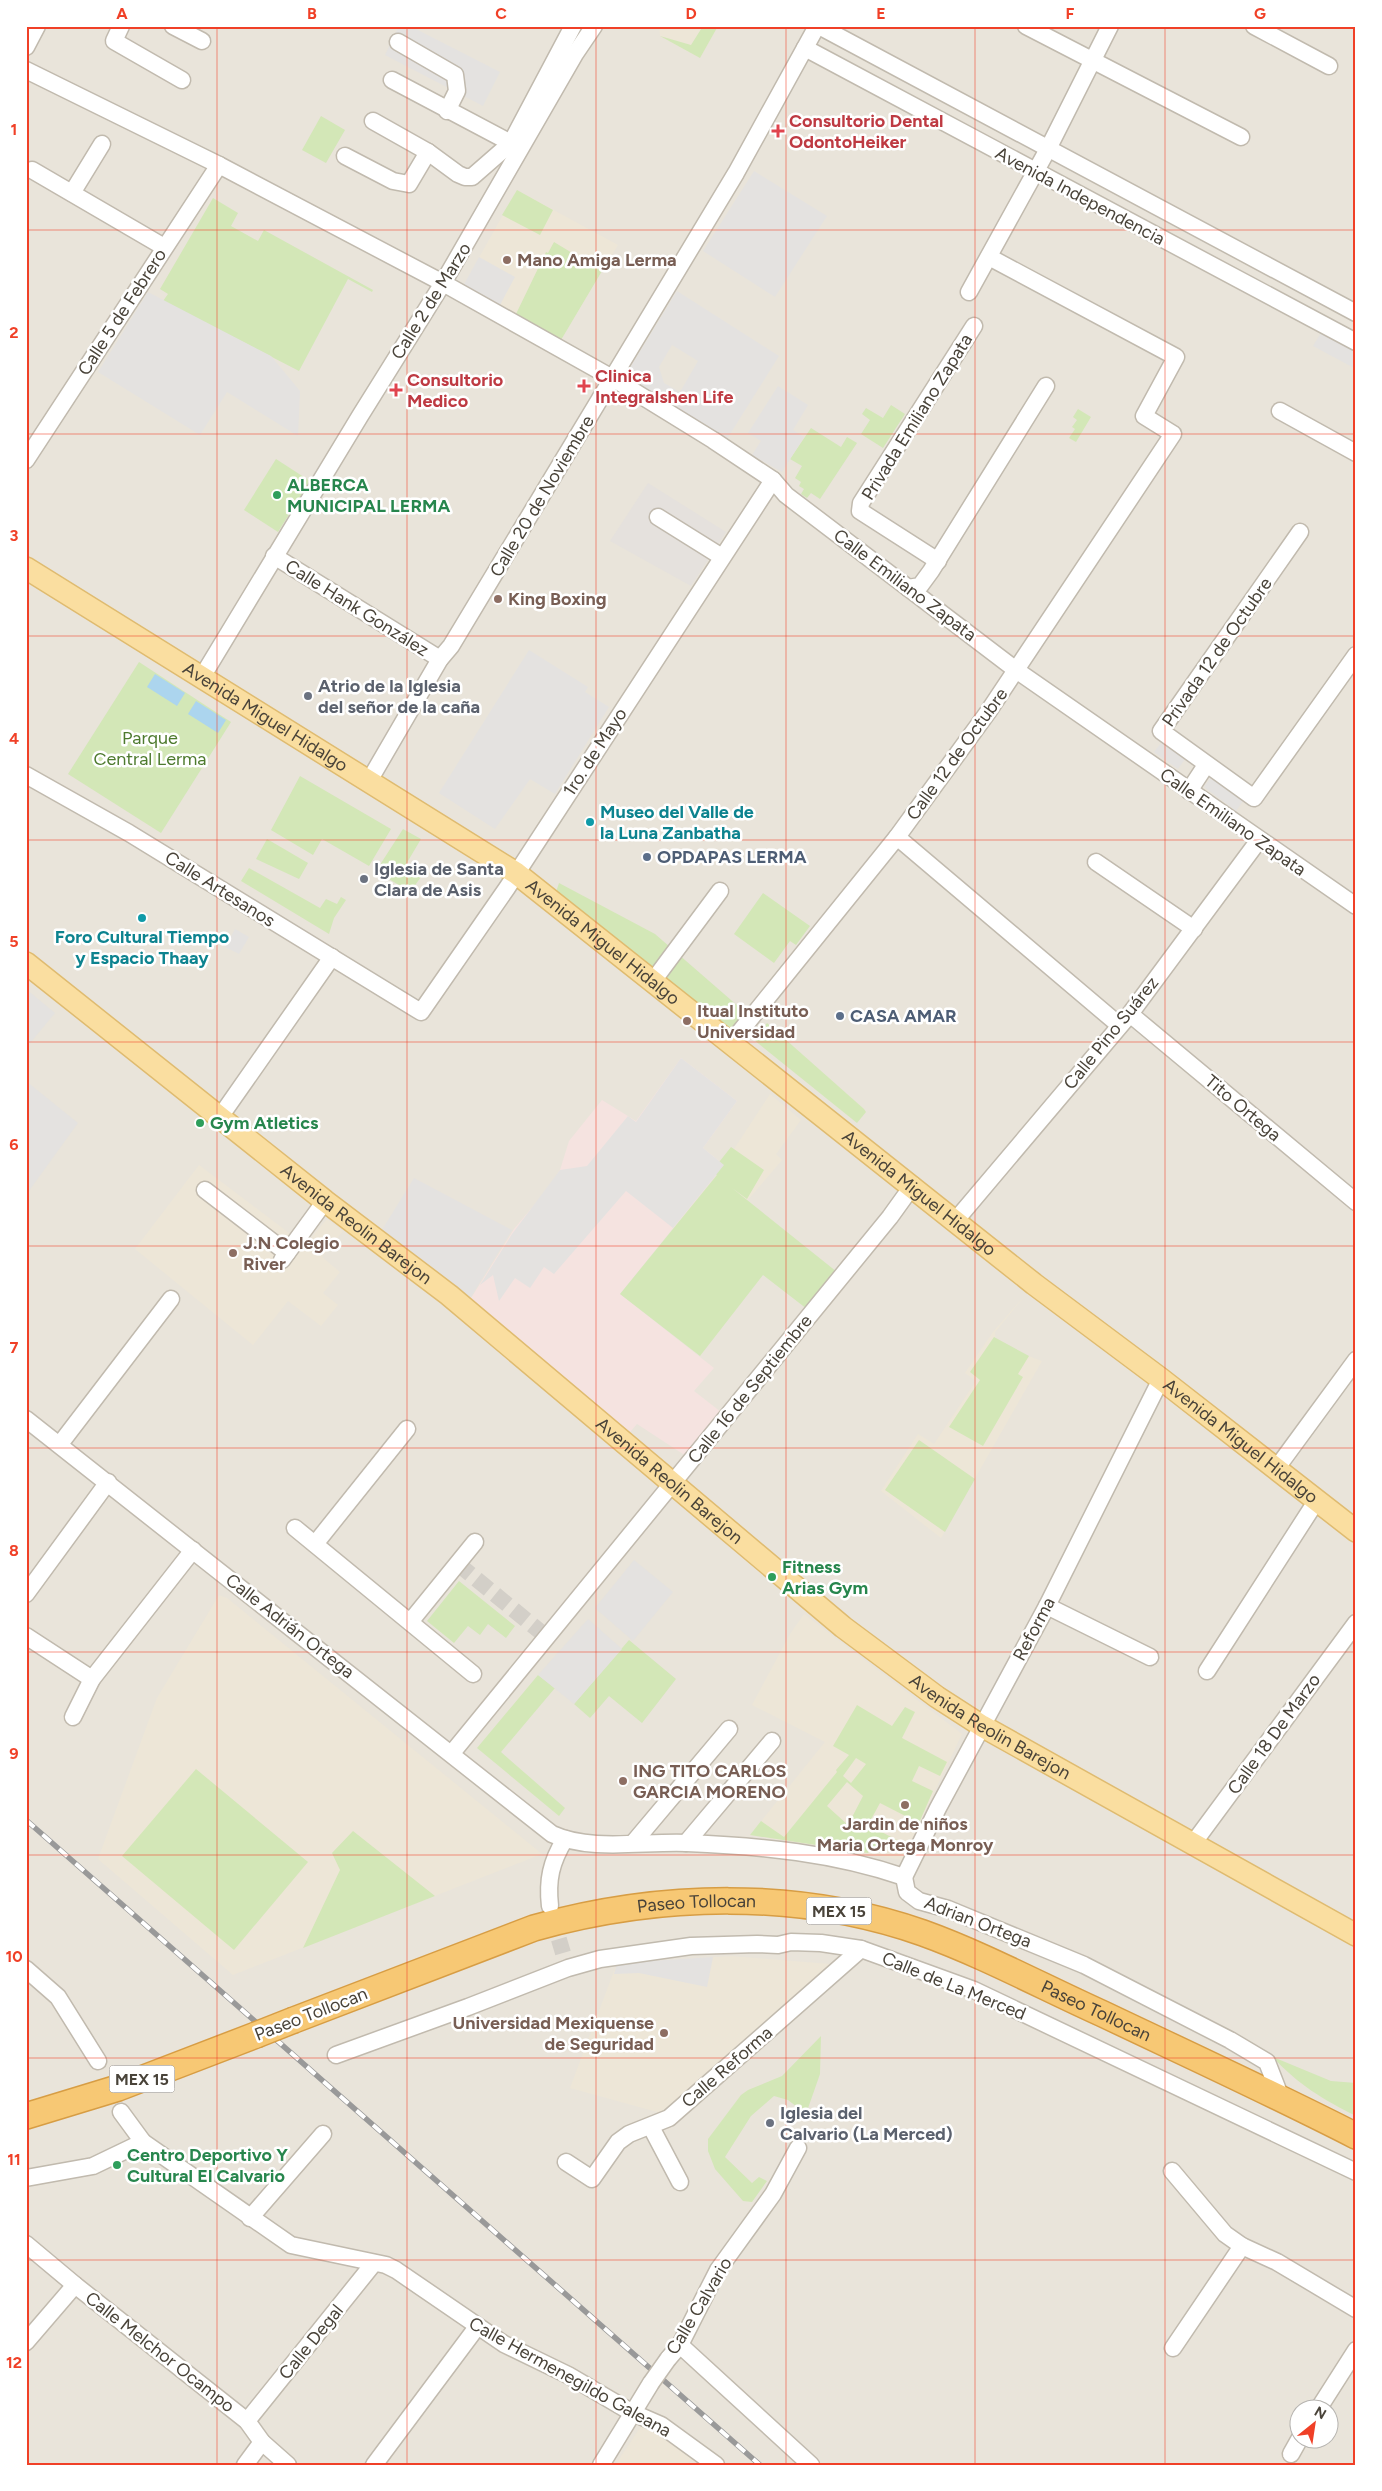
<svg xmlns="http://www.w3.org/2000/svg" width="1382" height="2491" font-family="Figtree,sans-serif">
  <rect width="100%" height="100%" fill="#f5f2ec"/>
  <path fill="#e9e4da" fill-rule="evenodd" d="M26,26H1356V2465H26ZM1300,2408H1330V2438H1300Z"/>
  <path fill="#e5e1dd" d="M648,483L726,532L691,586L610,541Z"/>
  <g fill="#ede6d7">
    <path d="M659,26H718L700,58L660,36Z"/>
    <path d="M517,190L618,245L561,340L463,286Z"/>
    <path d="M770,1094L801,1120L776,1154L782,1160L747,1201L717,1175Z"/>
    <path d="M199,1165L305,1245L327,1219L343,1231L322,1257L340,1272L323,1293L338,1305L321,1326L288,1301L253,1345L135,1249Z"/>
    <path d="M1027,1293L995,1332L996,1344L1042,1361L941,1538L881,1491L918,1434L934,1444L976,1381L965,1373L993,1332Z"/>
    <path d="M219,1595L227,1598L542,1854L233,1975L98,1859L157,1698Z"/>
    <path d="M804,1614L962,1734L902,1860L750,1835L825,1742L752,1705L790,1634Z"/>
    <path d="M731,1956L830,1964L668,2115L570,2088L617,1963Z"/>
    <path d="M642,2425L656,2432L692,2459L687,2465H615Z"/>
  </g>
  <path fill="#f5e3e0" d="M681,1058L737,1101L703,1148L724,1165L620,1294L714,1368L694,1391L721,1412L686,1456L637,1424L630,1432L468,1303L514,1229L549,1187L560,1170L569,1141L602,1100L636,1121Z"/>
  <g fill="#d3e7b7" fill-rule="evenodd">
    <path d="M703,26H718L700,58L660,36L691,45Z"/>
    <path d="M321,116L345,130L326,163L302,150Z"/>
    <path d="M517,190L553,210L540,235L502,215Z"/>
    <path d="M213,198L238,213L231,226L258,241L264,230L373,290L372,292L348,279L299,371L163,301L168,294L160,289Z"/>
    <path d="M554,242L602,271L561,340L516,314L546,252L548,253Z"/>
    <path d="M891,405L905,414L883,448L861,434L870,420L862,414L866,408L883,418Z"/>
    <path d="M1078,409L1091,417L1076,442L1069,438L1075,429L1072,427L1077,420L1073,417Z"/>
    <path d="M811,428L841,447L847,437L857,443L820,499L811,493L807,498L801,494L804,489L799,486L801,482L795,478L802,466L790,459Z"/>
    <path d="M276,459L310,481L278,532L244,510Z"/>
    <path d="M139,662L231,722L161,833L68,774Z"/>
    <path d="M300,776L391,829L369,866L322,839L313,855L271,830Z"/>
    <path d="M403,829L421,839L405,866L421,877L410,892L376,871Z"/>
    <path d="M267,839L308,863L299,879L256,859Z"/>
    <path d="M249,868L320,908L326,899L337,904L341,897L346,900L334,918L329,934L241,881Z"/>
    <path d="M559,883L655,934L754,1020L738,1042L556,892Z"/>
    <path d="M763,893L810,926L796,945L790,941L774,963L734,934Z"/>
    <path d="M767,1023L864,1109L866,1112L857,1123L754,1040Z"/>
    <path d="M731,1147L764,1170L747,1199L732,1188L837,1272L807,1309L763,1275L700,1356L620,1294L717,1175L712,1171Z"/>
    <path d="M994,1337L1029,1356L1018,1374L1023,1377L983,1446L949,1427L980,1380L970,1372Z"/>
    <path d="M919,1440L975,1479L945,1532L885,1490Z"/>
    <path d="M459,1581L515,1626L506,1638L488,1624L480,1635L468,1626L454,1643L427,1621Z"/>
    <path d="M629,1640L676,1679L642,1723L609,1696L590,1718L574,1704Z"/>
    <path d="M538,1675L555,1688L501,1752L565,1808L559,1816L477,1748Z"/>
    <path d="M857,1705L892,1726L905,1707L915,1712L902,1738L947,1762L940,1776L919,1766L912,1781L933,1791L919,1823L880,1803L868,1825L899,1841L895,1850L882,1846L879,1849L871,1846L868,1853L750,1835L761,1821L784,1837L837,1772L836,1770L849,1755L833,1746ZM856,1758L866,1764L851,1783L843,1776ZM847,1782L863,1796L848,1825L827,1806Z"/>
    <path d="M196,1769L308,1862L234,1950L122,1856Z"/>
    <path d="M353,1831L435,1896L303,1948L340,1870L332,1853Z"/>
    <path d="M821,2036L820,2074L806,2114L788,2100L774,2096L751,2116L725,2157L752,2183L759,2177L767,2181L752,2202L743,2201L715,2169L708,2151V2139L741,2095L748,2090L782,2076Z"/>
    <path d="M1273,2057L1331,2081L1356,2083V2116C1324,2100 1297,2084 1273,2057Z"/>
  </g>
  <g fill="#e4e2e0" fill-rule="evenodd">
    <path d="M399,26H410L500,72L483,106L385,55Z"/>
    <path d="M754,171L827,216L775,297L703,251Z"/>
    <path d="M479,257L515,277L500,305L463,286Z"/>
    <path d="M677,291L779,356L727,439L625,376ZM672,345L698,361L680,392L664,383L659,367Z"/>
    <path d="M148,292L271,356L300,391L298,436L227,392L200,435L98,372Z"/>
    <path d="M1324,328L1356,346V369L1313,346Z"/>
    <path d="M778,386L808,405L793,430L804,437L782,472L752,455L761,441L748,433Z"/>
    <path d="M529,650L588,687L585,692L609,707L555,794L530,779L495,829L439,793Z"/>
    <path d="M1161,743L1185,759L1178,769L1154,752Z"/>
    <path d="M1211,777L1243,801L1236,811L1204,787Z"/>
    <path d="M235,929L249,937L239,954L225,947Z"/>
    <path d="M26,989L55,1013L26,1048Z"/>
    <path d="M681,1058L737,1101L703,1148L724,1165L673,1228L626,1191L554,1274L544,1267L530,1288L515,1278L499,1301L493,1275L480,1285L512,1234L560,1170L587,1166L628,1116L636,1122Z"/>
    <path d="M26,1081L78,1123L26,1195Z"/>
    <path d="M414,1178L512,1230L468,1302L380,1233Z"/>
    <path d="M634,1560L673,1592L633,1641L595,1608Z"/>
    <path d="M588,1619L622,1649L574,1704L538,1675Z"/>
    <path d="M713,1957L707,1987L639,1973L614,1974L617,1963Z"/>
  </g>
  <g fill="#acd5ee">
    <path d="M155,674L185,693L177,706L147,687Z"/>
    <path d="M196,701L226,720L218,733L188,714Z"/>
  </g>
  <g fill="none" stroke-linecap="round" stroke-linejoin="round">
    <g stroke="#d3cfc8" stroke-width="16" stroke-dasharray="16 8" stroke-linecap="butt">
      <path d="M458,1564L548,1638"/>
      <path d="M552,1916L563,1953"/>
    </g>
    <g stroke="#c1baae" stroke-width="19">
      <g id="minor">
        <path d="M121,26L114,41L182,80"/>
        <path d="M173,26L202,41"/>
        <path d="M819,26L1356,313"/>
        <path d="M1026,26L1241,137"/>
        <path d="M1254,26L1329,66"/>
        <path d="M398,42L455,75L457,91L447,111"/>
        <path d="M26,47L37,26"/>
        <path d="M805,48L1356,342"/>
        <path d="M26,70L219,165L443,283L614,379L713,440L773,480L786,495L1016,670L1356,906"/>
        <path d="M392,80L511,143"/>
        <path d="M373,121L428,152L458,174L465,177H472L511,143L573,26"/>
        <path d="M345,156L393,181L409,184L428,152"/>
        <path d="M32,170L164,247"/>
        <path d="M72,193L102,144"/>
        <path d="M969,292L1048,149L1110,26"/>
        <path d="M1280,411L1356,453"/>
        <path d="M26,460L219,165"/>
        <path d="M658,517L722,557"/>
        <path d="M1300,532L1161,731L1254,798L1356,655"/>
        <path d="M274,556L440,659"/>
        <path d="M938,561L860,511L861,503L974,326"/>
        <path d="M908,588L920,586L931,571L1046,386"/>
        <path d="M202,677L360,416L443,283L575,54L594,26"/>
        <path d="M26,775L129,833L421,1012L507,888L773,480"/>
        <path d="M369,781L440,659L451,646L736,173L817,26"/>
        <path d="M1189,791L1206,765"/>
        <path d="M897,837L1119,1025"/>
        <path d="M1096,862L1194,929"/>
        <path d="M653,981L720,891"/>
        <path d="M1130,1014L1356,1202"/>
        <path d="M730,1044L897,837L988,712L1173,434L1144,416L1176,357L989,257"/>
        <path d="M220,1117L332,957"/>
        <path d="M205,1190L287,1253"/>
        <path d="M956,1220L1130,1014L1259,840"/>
        <path d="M282,1260L325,1201"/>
        <path d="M26,1419L552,1834C591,1852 644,1841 687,1843C761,1846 834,1853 904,1877"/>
        <path d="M60,1444L171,1299"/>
        <path d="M1276,1469L1356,1360"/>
        <path d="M295,1528L473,1674"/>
        <path d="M315,1544L407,1429"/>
        <path d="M26,1594L108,1482"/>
        <path d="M1047,1606L1150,1657"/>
        <path d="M410,1622L475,1542"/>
        <path d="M26,1636L92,1679"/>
        <path d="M1207,1671L1317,1500"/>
        <path d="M73,1717L92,1679L193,1550"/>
        <path d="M452,1753L890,1217L913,1185"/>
        <path d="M634,1842L729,1729"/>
        <path d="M686,1843L772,1741"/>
        <path d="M1192,1845L1356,1623"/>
        <path d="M904,1877L938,1808L1047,1606L1161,1379"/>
        <path d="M904,1877L907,1892L919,1901L948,1909L1084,1965L1230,2040L1267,2062L1281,2098"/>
        <path d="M550,1906C547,1880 551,1862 565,1839"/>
        <path d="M26,1969L58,1997L98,2061"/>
        <path d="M336,2055L468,2007L568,1968L600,1959L691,1946L757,1944L778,1945L791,1942L821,1943L861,1949L974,1990L1356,2172"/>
        <path d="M121,2112L143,2142L291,2245L386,2265L396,2270L504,2344L568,2375L631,2412L661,2425L716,2465"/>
        <path d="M651,2127L680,2182"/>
        <path d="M566,2162L592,2179L618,2142L629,2134L669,2118L861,1949"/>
        <path d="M1172,2171L1225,2234L1242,2246L1277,2262L1356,2309"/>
        <path d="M26,2178L93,2166L143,2142"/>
        <path d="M250,2218L323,2134"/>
        <path d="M26,2244L75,2285L247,2421L262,2442L288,2465"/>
        <path d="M26,2342L75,2285"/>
        <path d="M680,2345L811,2465"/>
        <path d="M1173,2348L1242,2246"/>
        <path d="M668,2359L680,2345L718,2270L773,2194L798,2148"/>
        <path d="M1319,2408L1356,2350"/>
        <path d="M247,2421L374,2263"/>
        <path d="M1291,2454L1300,2438"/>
        <path d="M245,2465L262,2442"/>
        <path d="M374,2465L477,2327"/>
        <path d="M601,2465L651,2383"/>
      </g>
    </g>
    <g stroke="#dfbb70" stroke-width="24">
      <g id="major">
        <path id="s1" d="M26,568L516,873L1034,1284L1161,1379L1356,1531"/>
        <path id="s2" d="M26,963L325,1201L449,1295L843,1627L937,1697L982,1726L1356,1935"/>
      </g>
    </g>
    <g stroke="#d79d44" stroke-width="28">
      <g id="highway">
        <path id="s3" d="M294,2020L534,1928C660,1893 798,1889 923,1933C984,1955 1043,1987 1103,2014C1187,2054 1272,2093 1356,2136"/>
        <path d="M26,2116L118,2088L256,2035"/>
      </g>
    </g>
    <use href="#minor" stroke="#fff" stroke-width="16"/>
    <use href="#major" stroke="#fadea0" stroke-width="21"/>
    <use href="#highway" stroke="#f7c874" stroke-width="25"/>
    <g stroke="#999" stroke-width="5.5">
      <path id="rail" d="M26,1820L760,2465"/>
    </g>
    <use href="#rail" stroke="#fff" stroke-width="4" stroke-dasharray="11" stroke-linecap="butt"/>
    <g stroke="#c1baae" stroke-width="19" stroke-linecap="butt">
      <path id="minor-bridge" d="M651,2383L668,2359"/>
    </g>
    <g stroke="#d79d44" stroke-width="28" stroke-linecap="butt">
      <path id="highway-bridge" d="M256,2035L294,2020"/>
    </g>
    <use href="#minor-bridge" stroke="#fff" stroke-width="16"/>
    <use href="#highway-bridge" stroke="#f7c874" stroke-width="25"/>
  </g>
  <path fill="none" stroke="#f04027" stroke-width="1" stroke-opacity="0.55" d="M217,26V2465M407,26V2465M596,26V2465M786,26V2465M975,26V2465M1165,26V2465M26,230H1356M26,434H1356M26,636H1356M26,840H1356M26,1042H1356M26,1246H1356M26,1448H1356M26,1652H1356M26,1855H1356M26,2058H1356M26,2260H1356"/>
  <g fill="#e0444e" stroke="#fff" stroke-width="2">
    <path d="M775.5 123.5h5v5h5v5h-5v5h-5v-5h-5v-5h5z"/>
    <path d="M581.5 378.5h5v5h5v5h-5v5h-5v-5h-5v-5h5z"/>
    <path d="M393.5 382.5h5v5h5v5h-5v5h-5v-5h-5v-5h5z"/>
  </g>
  <g fill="#8d6e63" stroke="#fff" stroke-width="2">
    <circle cx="507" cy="260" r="5"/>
    <circle cx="498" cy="599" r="5"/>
    <circle cx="687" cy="1021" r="5"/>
    <circle cx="233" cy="1253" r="5"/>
    <circle cx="623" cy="1781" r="5"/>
    <circle cx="905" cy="1805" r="5"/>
    <circle cx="664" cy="2033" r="5"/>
  </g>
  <g fill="#2e9e5b" stroke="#fff" stroke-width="2">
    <circle cx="277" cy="495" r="5"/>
    <circle cx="200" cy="1123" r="5"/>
    <circle cx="772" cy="1577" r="5"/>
    <circle cx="117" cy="2165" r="5"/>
  </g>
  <g fill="#6b7280" stroke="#fff" stroke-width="2">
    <circle cx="308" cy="696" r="5"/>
    <circle cx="364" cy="879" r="5"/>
    <circle cx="770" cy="2123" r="5"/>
  </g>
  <g fill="#0f9aa8" stroke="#fff" stroke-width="2">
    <circle cx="590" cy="822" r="5"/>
    <circle cx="142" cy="918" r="5"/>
  </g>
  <g fill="#5c6f8a" stroke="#fff" stroke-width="2">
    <circle cx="647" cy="857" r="5"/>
    <circle cx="840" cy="1016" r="5"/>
  </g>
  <g text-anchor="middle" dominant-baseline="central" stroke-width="5" stroke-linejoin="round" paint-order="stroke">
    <g fill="#fff" stroke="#807b74" stroke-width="1">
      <rect x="806.5" y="1897.5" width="65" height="27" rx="4"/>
      <rect x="109.5" y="2065.5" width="65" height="27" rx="4"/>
    </g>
    <g font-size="16" font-weight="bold" fill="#494339">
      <text x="839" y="1911">MEX 15</text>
      <text x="142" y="2079">MEX 15</text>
    </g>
    <g font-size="18" font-weight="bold" fill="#be3a42" stroke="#fff" text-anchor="start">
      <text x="789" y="121">Consultorio Dental<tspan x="789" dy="21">OdontoHeiker</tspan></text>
      <text x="595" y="376">Clinica<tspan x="595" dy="21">Integralshen Life</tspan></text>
      <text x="407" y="380">Consultorio<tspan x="407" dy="21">Medico</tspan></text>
    </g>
    <g font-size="18" fill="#494339" stroke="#fff">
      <text transform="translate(1080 196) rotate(28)">Avenida Independencia</text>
      <text transform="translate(431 301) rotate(-58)">Calle 2 de Marzo</text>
      <text transform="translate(122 312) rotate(-57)">Calle 5 de Febrero</text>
      <text transform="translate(917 417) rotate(-58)">Privada Emiliano Zapata</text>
      <text transform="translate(542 496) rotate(-59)">Calle 20 de Noviembre</text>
      <text transform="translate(905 585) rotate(37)">Calle Emiliano Zapata</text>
      <text transform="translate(357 608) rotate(32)">Calle Hank González</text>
      <text transform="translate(1217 652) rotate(-55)">Privada 12 de Octubre</text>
      <text stroke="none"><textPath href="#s1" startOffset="282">Avenida Miguel Hidalgo</textPath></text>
      <text transform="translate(595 752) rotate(-57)">1ro. de Mayo</text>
      <text transform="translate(957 754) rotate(-54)">Calle 12 de Octubre</text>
      <text transform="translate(1233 822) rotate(35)">Calle Emiliano Zapata</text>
      <text transform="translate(220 889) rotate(32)">Calle Artesanos</text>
      <text stroke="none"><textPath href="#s1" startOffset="688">Avenida Miguel Hidalgo</textPath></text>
      <text transform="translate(1111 1033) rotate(-51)">Calle Pino Suárez</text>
      <text transform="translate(1243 1108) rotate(40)">Tito Ortega</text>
      <text stroke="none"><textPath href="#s1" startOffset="1092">Avenida Miguel Hidalgo</textPath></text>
      <text stroke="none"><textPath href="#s2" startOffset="421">Avenida Reolin Barejon</textPath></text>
      <text transform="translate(750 1389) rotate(-51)">Calle 16 de Septiembre</text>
      <text stroke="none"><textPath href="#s1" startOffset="1498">Avenida Miguel Hidalgo</textPath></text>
      <text stroke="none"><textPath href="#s2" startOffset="826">Avenida Reolin Barejon</textPath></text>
      <text transform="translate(290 1626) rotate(38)">Calle Adrián Ortega</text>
      <text transform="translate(1034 1629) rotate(-62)">Reforma</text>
      <text stroke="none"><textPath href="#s2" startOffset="1231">Avenida Reolin Barejon</textPath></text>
      <text transform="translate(1274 1734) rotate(-54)">Calle 18 De Marzo</text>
      <text stroke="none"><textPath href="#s3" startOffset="422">Paseo Tollocan</textPath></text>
      <text transform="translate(978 1922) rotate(21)">Adrian Ortega</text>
      <text transform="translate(954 1986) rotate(22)">Calle de La Merced</text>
      <text stroke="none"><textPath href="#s3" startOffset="842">Paseo Tollocan</textPath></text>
      <text transform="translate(311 2014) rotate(-21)">Paseo Tollocan</text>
      <text transform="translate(727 2067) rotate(-41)">Calle Reforma</text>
      <text transform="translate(699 2306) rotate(-59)">Calle Calvario</text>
      <text transform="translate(311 2342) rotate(-51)">Calle Degal</text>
      <text transform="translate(160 2352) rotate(38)">Calle Melchor Ocampo</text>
      <text transform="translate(570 2377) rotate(29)">Calle Hermenegildo Galeana</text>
    </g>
    <g font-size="18" font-weight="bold" fill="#785e54" stroke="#fff" text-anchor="start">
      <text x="517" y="260">Mano Amiga Lerma</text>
      <text x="508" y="599">King Boxing</text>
      <text x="697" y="1011">Itual Instituto<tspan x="697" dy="21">Universidad</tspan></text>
      <text x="243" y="1243">J.N Colegio<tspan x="243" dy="21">River</tspan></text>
      <text x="633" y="1771">ING TITO CARLOS<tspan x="633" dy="21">GARCIA MORENO</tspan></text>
      <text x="905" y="1824" text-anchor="middle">Jardin de niños<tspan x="905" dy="21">Maria Ortega Monroy</tspan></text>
      <text x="654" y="2023" text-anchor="end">Universidad Mexiquense<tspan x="654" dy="21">de Seguridad</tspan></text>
    </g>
    <g font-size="18" font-weight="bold" fill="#27864d" stroke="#fff" text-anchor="start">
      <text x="287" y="485">ALBERCA<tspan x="287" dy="21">MUNICIPAL LERMA</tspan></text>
      <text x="210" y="1123">Gym Atletics</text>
      <text x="782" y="1567">Fitness<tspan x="782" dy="21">Arias Gym</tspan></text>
      <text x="127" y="2155">Centro Deportivo Y<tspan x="127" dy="21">Cultural El Calvario</tspan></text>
    </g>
    <g font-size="18" font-weight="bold" fill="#5b616d" stroke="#fff" text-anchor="start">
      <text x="318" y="686">Atrio de la Iglesia<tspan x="318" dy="21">del señor de la caña</tspan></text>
      <text x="374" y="869">Iglesia de Santa<tspan x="374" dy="21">Clara de Asis</tspan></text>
      <text x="780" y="2113">Iglesia del<tspan x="780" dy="21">Calvario (La Merced)</tspan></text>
    </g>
    <g font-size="18" fill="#4d7a2e" stroke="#fff">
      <text x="150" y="738">Parque<tspan x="150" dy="21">Central Lerma</tspan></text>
    </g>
    <g font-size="18" font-weight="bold" fill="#0d838f" stroke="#fff" text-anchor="start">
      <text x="600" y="812">Museo del Valle de<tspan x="600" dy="21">la Luna Zanbatha</tspan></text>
      <text x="142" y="937" text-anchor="middle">Foro Cultural Tiempo<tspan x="142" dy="21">y Espacio Thaay</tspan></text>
    </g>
    <g font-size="18" font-weight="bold" fill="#4e5e75" stroke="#fff" text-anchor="start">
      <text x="657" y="857">OPDAPAS LERMA</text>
      <text x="850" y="1016">CASA AMAR</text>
    </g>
  </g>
  <rect width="1382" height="2491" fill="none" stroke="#ffffff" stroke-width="55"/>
  <g transform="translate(1314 2424) rotate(30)"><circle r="24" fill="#ffffff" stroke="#b6b4b0"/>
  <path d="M0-4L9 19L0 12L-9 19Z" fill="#f04027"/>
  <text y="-8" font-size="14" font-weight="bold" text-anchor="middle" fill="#494339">N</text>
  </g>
  <rect x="28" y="28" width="1326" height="2436" fill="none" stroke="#f04027" stroke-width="2"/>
  <g font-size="16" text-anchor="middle" font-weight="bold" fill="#f04027">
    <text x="122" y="19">A</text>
    <text x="312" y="19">B</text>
    <text x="501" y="19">C</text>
    <text x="691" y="19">D</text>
    <text x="881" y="19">E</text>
    <text x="1070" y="19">F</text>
    <text x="1260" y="19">G</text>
    <text x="14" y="135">1</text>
    <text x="14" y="338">2</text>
    <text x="14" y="541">3</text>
    <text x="14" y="744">4</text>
    <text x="14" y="947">5</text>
    <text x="14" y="1150">6</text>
    <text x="14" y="1353">7</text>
    <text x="14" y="1556">8</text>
    <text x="14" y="1759">9</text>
    <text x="14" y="1962">10</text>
    <text x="14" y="2165">11</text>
    <text x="14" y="2368">12</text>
  </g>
</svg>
